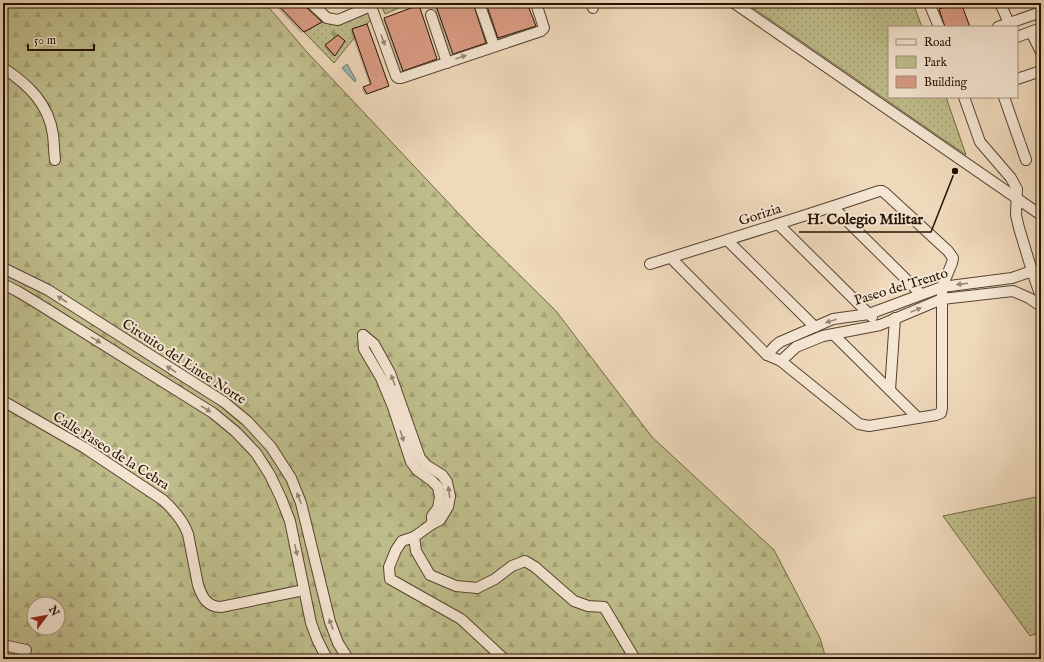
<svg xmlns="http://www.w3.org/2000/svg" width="1044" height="662" font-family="'IM FELL English',serif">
  <defs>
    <pattern id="green-dots" width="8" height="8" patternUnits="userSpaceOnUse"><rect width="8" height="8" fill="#bfbe8c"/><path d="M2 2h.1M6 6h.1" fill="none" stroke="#a4a277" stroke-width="1.8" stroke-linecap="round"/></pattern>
    <pattern id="forest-firs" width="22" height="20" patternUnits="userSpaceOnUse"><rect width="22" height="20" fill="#bfbe8c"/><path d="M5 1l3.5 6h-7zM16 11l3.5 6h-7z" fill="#a4a277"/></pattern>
  </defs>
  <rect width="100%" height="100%" fill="#efd9bb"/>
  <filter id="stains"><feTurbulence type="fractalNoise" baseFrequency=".005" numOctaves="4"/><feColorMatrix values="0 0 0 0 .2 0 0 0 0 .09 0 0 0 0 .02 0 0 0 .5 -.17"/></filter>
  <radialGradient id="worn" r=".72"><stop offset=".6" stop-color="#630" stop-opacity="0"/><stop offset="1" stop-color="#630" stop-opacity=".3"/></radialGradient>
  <g fill="url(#green-dots)" stroke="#726846">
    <path d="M380,3H410L385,14Z"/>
    <path d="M746,3H913L922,27H889V97H946L966,155Z"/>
    <path d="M373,10L375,16L367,24L352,29L355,37L334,63L304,32L322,22Z"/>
    <path d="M1041,496V632L1030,636L943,516Z"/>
  </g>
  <path fill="url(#forest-firs)" stroke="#726846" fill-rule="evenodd" d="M3,3H265L306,51L475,231L556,311L652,437L774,550L820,638L826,659H3ZM34,604H58V628H34Z"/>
  <path fill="#9abab3" stroke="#6b776b" d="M347,64L356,80L355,82L342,68Z"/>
  <g fill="#0003">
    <path d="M273,3H302L321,22L301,33Z"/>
    <path d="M435,3H472L485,42L483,44L451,55L433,4Z"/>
    <path d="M484,3H526L534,26L533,28L496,40Z"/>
    <path d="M960,3L969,27H942L936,13L939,10Z"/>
    <path d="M385,18L435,59L434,61L401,72L383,20Z"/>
    <path d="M333,30L344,41L333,57L324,47L334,39L331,32Z"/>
    <path d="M353,30L388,86L386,88L365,95L362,90L363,88L370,86L351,32Z"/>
  </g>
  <g fill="#db9c84" stroke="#241200">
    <path d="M276,3H304L307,8L322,22L304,32Z"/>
    <path d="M435,3H473L486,43L453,54Z"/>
    <path d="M486,3H527L536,26L498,38Z"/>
    <path d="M957,3H961L970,27H945L939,9Z"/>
    <path d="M419,5L437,59L403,71L384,18Z"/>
    <path d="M367,24L389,86L367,94L363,87L371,84L352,29Z"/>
    <path d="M338,35L345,41L335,56L325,45Z"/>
  </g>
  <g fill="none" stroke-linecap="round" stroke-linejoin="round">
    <g stroke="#57442f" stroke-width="12">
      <g id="minor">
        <path d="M311,3L327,18L338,20L371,6"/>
        <path d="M370,3L396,76L398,78H401L541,31L544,28L543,25L536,3"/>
        <path d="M479,3L494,46"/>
        <path d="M591,3L593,8"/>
        <path d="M734,3L1041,215"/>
        <path d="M929,3L939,27"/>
        <path d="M1000,3L1009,23"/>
        <path d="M431,15L447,63"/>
        <path d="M998,27L1041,12"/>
        <path d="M1031,32L1041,52"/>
        <path d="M1017,37L1041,28"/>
        <path d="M3,68C28,84 49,104 53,135C54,143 54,151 55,160"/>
        <path d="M1017,79L1041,71"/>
        <path d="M964,97L980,142L1011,178L1017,189L1016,215L1019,228L1032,271L1041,297"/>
        <path d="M1004,97L1026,160"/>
        <path d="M833,207L921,294"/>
        <path d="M778,224L872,317"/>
        <path d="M727,240L815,327"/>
        <path d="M650,264C726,240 803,217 879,191H882L885,193L948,251L953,258L952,263L942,287V408L941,413L936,415L869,426L859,424L781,361L767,355L671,258"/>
        <path d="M3,268L48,290L224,402L247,421L260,435L271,447L291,478L301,503L330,622L338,643L348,659"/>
        <path d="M3,284L17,291L37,303L213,413L236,432L256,453L270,475L281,498L290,521L311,623L317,639L327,659"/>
        <path d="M833,334L918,418"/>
        <path d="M363,335L374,344L390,373L420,458L426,465L442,475L447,482L450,496L448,507L440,520L432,524L414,537"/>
        <path d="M363,335L364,349L381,378L393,407L411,462L417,470L432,481L438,487L440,497L438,508L432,516V524"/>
        <path d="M767,355L775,346L780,342L833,319L869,314L942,287L1012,278L1032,271"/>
        <path d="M781,361L796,347L823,336L880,325L942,299L1013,291L1029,298L1041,306"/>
        <path d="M890,390L895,318"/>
        <path d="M3,401L85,448L163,500C174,510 183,520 188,534L198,585C202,597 207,607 221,607L304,590"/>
        <path d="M3,645L26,650"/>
        <path d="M504,659L461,619L390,579L389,567L396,550L402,541L414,537L416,551L430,575L456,586L477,588L495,579L512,566L525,561L535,567L574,601L588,606L604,607L635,659"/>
      </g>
    </g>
    <use href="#minor" stroke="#f5e6d3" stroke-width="10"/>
  </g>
  <defs><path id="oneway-solid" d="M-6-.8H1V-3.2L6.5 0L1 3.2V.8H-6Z"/></defs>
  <g fill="#978774">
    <use href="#oneway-solid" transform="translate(383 40) rotate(70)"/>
    <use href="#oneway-solid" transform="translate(461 57) rotate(-19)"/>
    <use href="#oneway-solid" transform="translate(962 284) rotate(173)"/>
    <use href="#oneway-solid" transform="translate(62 299) rotate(-147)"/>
    <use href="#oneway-solid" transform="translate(916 310) rotate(-22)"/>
    <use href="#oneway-solid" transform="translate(831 321) rotate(162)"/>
    <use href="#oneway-solid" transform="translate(96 340) rotate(32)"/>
    <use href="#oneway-solid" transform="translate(171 369) rotate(-147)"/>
    <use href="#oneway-solid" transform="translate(393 380) rotate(-110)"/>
    <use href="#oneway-solid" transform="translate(206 409) rotate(32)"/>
    <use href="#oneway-solid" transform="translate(402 436) rotate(72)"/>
    <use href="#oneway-solid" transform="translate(449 492) rotate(-98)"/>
    <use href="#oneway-solid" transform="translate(299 498) rotate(-111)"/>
    <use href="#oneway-solid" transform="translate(296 550) rotate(78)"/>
    <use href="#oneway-solid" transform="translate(331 624) rotate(-110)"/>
  </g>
  <g text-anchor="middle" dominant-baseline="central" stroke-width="4" stroke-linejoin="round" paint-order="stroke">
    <g font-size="14" fill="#241200" stroke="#f5e6d3">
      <text transform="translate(760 215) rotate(-18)">Gorizia</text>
      <text transform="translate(901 287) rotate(-17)">Paseo del Trento</text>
      <text transform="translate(184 362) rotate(33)">Circuito del Lince Norte</text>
      <text transform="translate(111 451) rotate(32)">Calle Paseo de la Cebra</text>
    </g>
  </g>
  <path fill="none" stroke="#241200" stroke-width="1.5" d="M955 171L931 232H799"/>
  <circle fill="#241200" stroke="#f5e6d3" stroke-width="1.5" cx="955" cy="171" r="4"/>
  <g font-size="15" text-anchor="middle" font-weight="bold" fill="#241200" stroke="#f5e6d3" stroke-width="4" stroke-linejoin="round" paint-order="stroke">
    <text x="865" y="224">H. Colegio Militar</text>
  </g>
  <rect width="1044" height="662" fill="none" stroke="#efd9bb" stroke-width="16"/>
  <rect x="4" y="4" width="1036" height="654" fill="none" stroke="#241200" stroke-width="2"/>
  <rect x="8" y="8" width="1028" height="646" fill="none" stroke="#241200"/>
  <rect x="888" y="26" width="130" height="72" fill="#f5e6d3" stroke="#a1917f"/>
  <rect x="896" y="39" width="20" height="6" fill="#f5e6d3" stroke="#a1917f"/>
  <text x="924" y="46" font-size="12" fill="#241200">Road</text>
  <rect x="896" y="56" width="20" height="12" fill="#bfbe8c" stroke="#a1917f"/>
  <text x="924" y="66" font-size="12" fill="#241200">Park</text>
  <rect x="896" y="76" width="20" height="12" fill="#db9c84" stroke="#a1917f"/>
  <text x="924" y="86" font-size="12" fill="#241200">Building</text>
  <g transform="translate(46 616) rotate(58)"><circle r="19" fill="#f5e6d3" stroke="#a1917f"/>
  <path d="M0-3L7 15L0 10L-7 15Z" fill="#8f2418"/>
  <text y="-6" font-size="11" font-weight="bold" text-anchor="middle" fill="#241200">N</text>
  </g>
  <path d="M28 44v6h66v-6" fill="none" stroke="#241200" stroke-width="2"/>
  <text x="34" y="44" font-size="12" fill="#241200" stroke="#f5e6d3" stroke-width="3" paint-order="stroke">50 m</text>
  <rect width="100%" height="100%" filter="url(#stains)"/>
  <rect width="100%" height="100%" fill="url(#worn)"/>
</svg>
